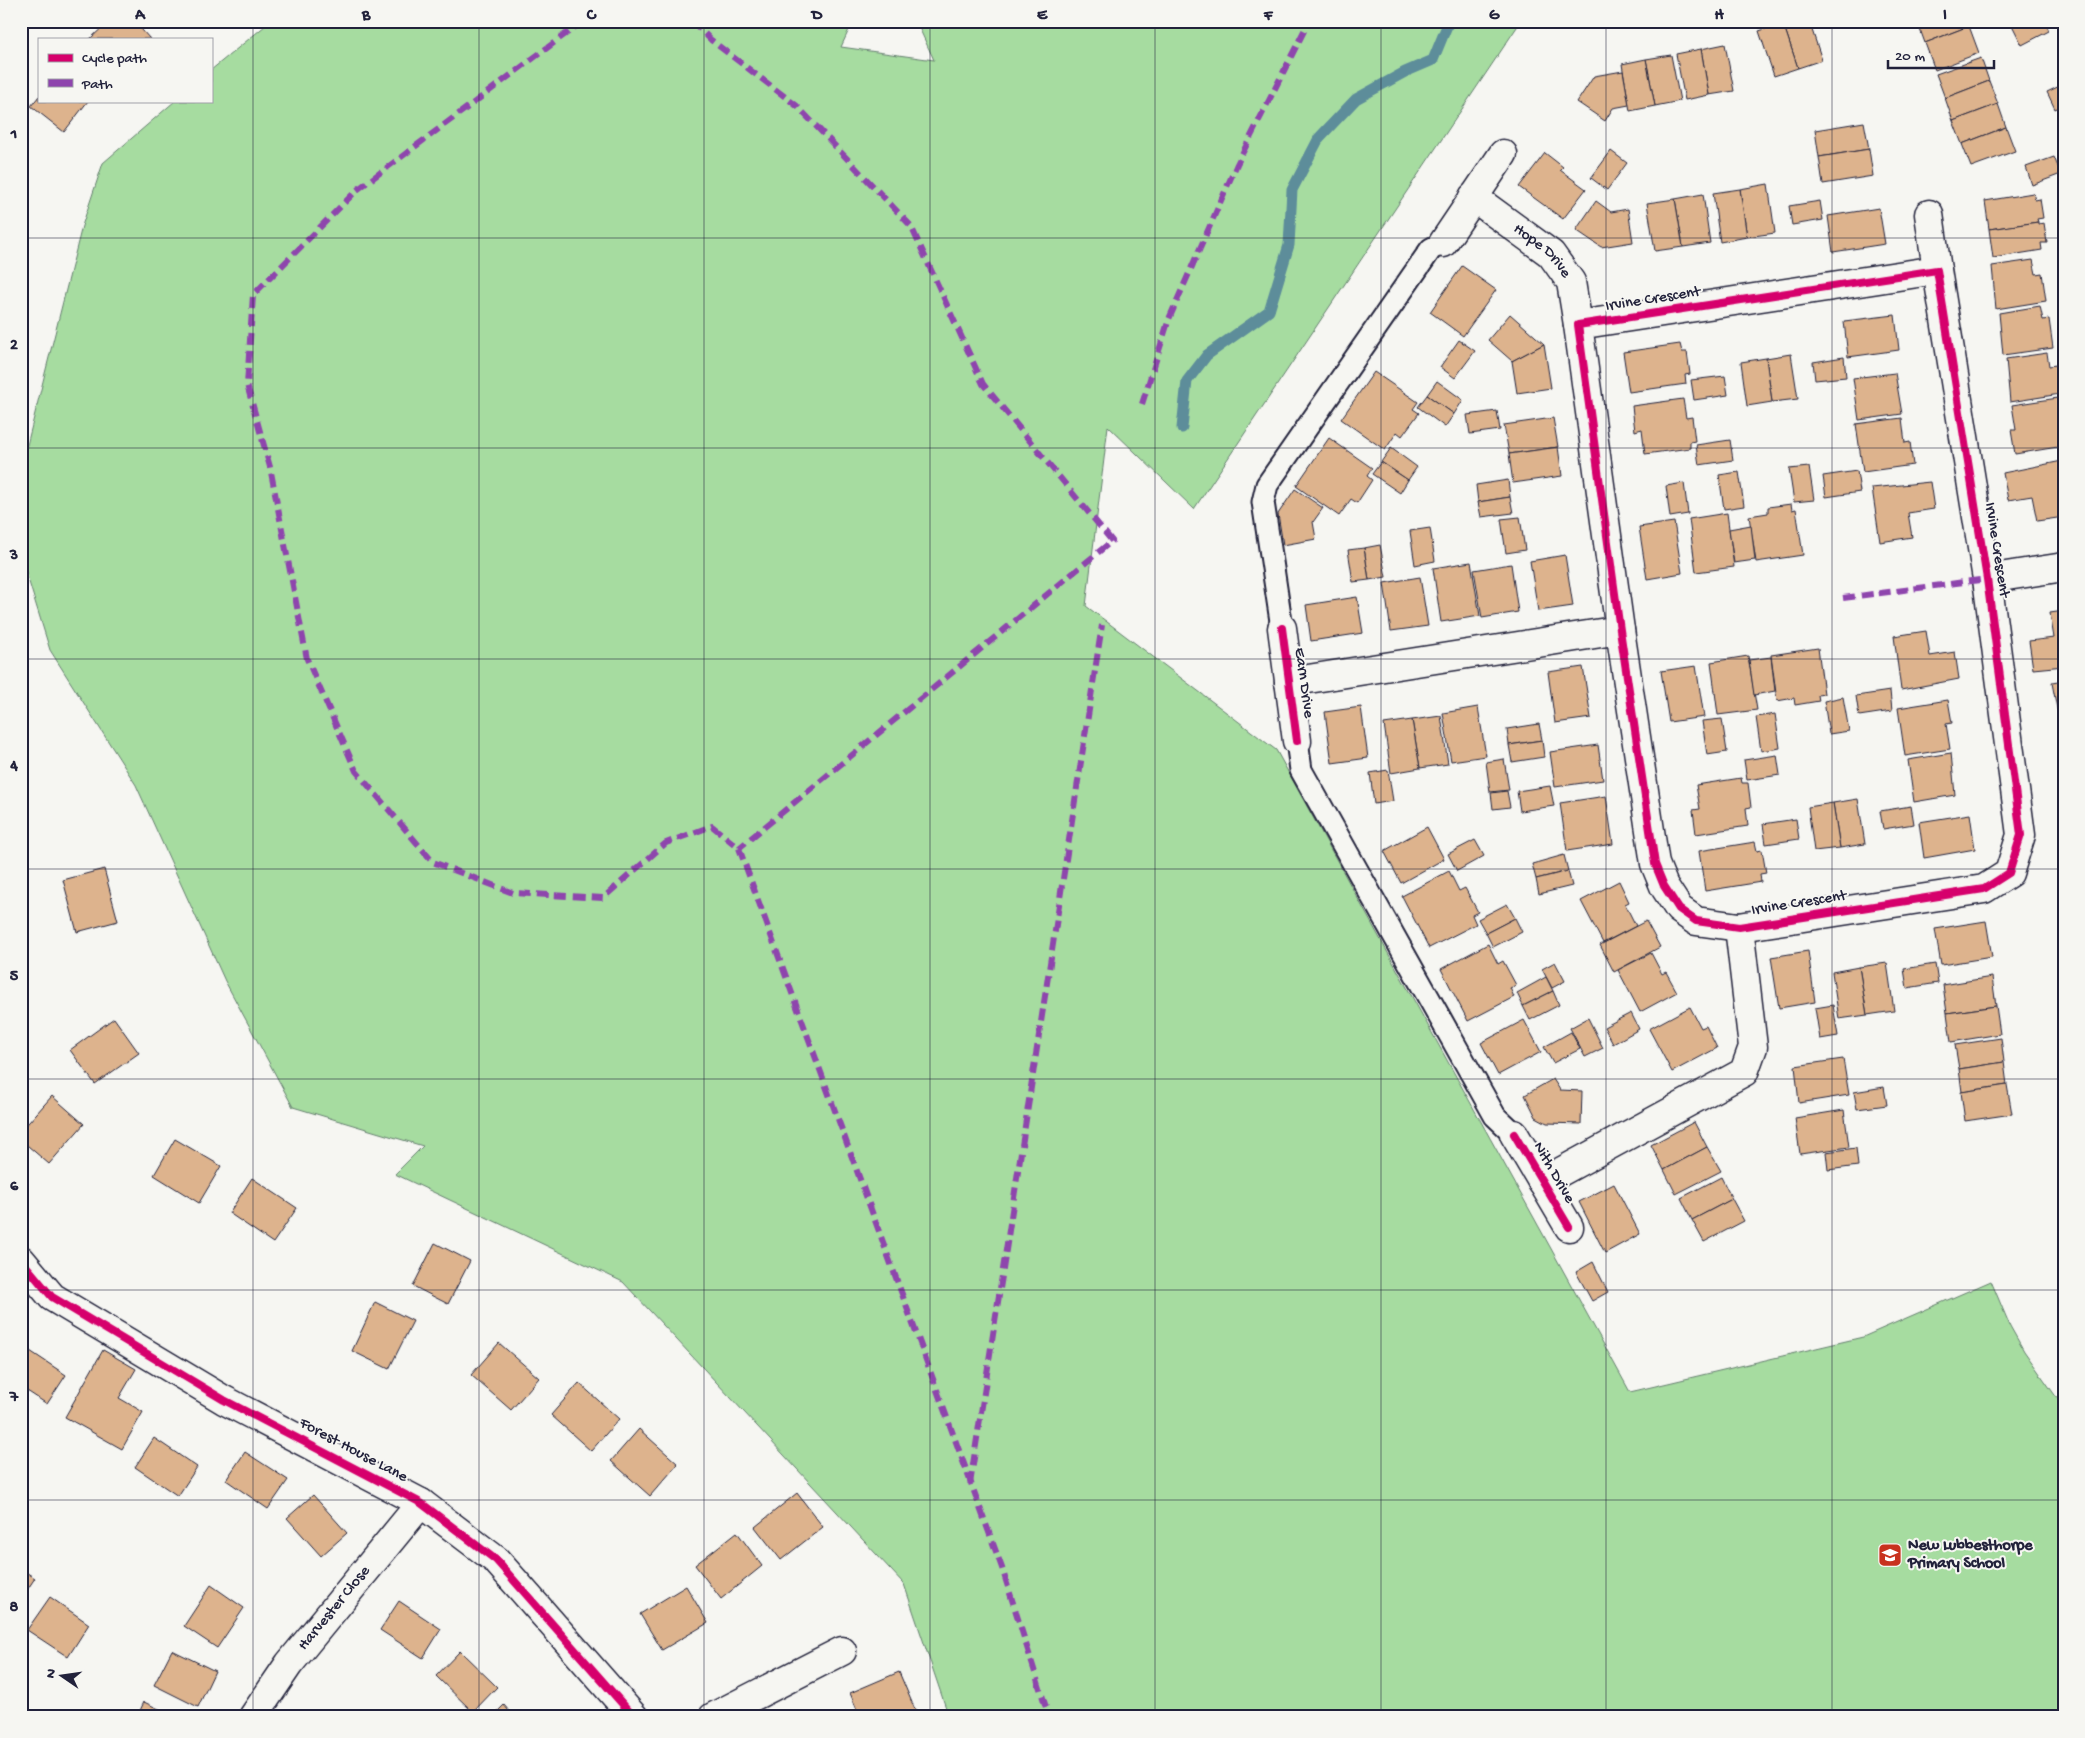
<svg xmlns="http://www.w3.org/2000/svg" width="2085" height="1738" font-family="'Gochi Hand',sans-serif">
  <rect width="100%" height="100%" fill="#f6f6f2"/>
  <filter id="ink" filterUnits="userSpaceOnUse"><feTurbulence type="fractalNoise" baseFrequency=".02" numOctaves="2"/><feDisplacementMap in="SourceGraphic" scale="10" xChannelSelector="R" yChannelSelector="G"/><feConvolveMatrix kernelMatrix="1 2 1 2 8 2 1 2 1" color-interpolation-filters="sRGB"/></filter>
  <g filter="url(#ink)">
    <path fill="#a6dca0" stroke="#647f6e" d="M271,21H853L841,47L934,60L916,21H1521L1194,509L1108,426L1086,606L1276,750L1630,1392L1863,1337L1991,1281L2010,1326L2024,1351L2064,1408V1717H949L904,1584L623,1282L395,1174L423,1146L293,1107L225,981L136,785L50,650L21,556L22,465L82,226L103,163L175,101H211V70Z"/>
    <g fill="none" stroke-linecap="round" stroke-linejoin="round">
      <path stroke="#5d8d9a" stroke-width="11" d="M1182,428L1187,381L1207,355L1269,311L1289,245L1292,190L1319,138L1356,99L1405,72L1433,60L1449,21"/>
    </g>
    <g fill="#ddb38d" stroke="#22223b">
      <path d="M109,21H134L150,39H90Z"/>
      <path d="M1788,21H1809L1822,60L1798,68L1783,23Z"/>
      <path d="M1917,21H1967L1969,26L1925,43Z"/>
      <path d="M2010,21H2045L2049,31L2022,45Z"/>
      <path d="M1783,23L1798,68L1774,76L1759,31Z"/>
      <path d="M1969,26L1979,53L1935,70L1925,43Z"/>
      <path d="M1725,44L1734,91L1709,95L1701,49Z"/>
      <path d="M1701,49L1709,95L1685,100L1676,54Z"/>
      <path d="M1671,55L1680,101L1655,106L1646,59Z"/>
      <path d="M1981,58L1989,81L1945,98L1936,74Z"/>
      <path d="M1646,59L1655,106L1630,111L1622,64Z"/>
      <path d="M1623,71L1629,105L1613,108L1605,121L1577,102L1594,76Z"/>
      <path d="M1989,81L1998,104L1953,121L1945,98Z"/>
      <path d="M2064,84V105L2055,109L2047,92Z"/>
      <path d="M39,96V101H88L64,132L31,106Z"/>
      <path d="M1998,104L2006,127L1962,144L1953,121Z"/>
      <path d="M1864,122L1869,149L1819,157L1815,130Z"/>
      <path d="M2006,127L2015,151L1971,167L1962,144Z"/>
      <path d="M1869,149L1873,176L1823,184L1819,157Z"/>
      <path d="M1611,151L1627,163L1607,190L1591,178Z"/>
      <path d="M1545,153L1563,167L1560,170L1586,189L1563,219L1519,187Z"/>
      <path d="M2054,157L2061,174L2032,185L2026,167Z"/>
      <path d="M1768,184L1775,233L1747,237L1740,189Z"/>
      <path d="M1740,189L1747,237L1720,242L1713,193Z"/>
      <path d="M2033,193L2035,200L2040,199L2043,218L2037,219L2038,222L1989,229L1985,201Z"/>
      <path d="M1703,194L1710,243L1683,247L1675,199Z"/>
      <path d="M1675,199L1683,247L1655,251L1647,203Z"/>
      <path d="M1596,201L1611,212L1628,209L1633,242L1601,247L1576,230Z"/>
      <path d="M1820,201L1823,220L1792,225L1789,206Z"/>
      <path d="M1879,208L1885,244L1833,252L1828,216Z"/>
      <path d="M2038,222V224L2044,223L2047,243H2041L2042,250L1993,258L1989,229Z"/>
      <path d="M2033,260L2036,274L2042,273L2046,301L1996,309L1992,266Z"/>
      <path d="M1462,266L1496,290L1463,336L1430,312Z"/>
      <path d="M2040,306L2043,320L2049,319L2053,348L2003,355L1999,313Z"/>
      <path d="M1510,314L1544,344L1512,361L1488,340Z"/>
      <path d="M1895,315L1899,350L1848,357L1844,321Z"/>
      <path d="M1459,340L1475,351L1455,378L1440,367Z"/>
      <path d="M1544,344L1551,388L1517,393L1512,361Z"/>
      <path d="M1680,344L1682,352H1687L1690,374L1685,375L1686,384L1629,392L1623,352Z"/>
      <path d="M2047,353L2049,366L2056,365L2060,394L2010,402L2006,359Z"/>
      <path d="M1791,354L1798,399L1772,402L1766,358Z"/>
      <path d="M1844,357L1846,377L1815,380L1813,362Z"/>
      <path d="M1766,358L1772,402L1747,406L1741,362Z"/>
      <path d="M1374,372L1418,402L1413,409L1419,413L1402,436L1397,432L1385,450L1341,419Z"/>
      <path d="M1895,373L1902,414L1859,420L1853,378Z"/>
      <path d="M1725,376L1728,395L1694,400L1691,380Z"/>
      <path d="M1437,381L1463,400L1454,414L1427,395Z"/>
      <path d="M1427,395L1454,414L1445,427L1418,407Z"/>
      <path d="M2058,398L2064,446L2015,454L2011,430H2016L2012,405Z"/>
      <path d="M1683,399L1686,418L1692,417L1695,441L1690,442V448L1645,454L1642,429L1635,431L1632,406Z"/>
      <path d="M1497,411L1500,430L1470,434L1467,415Z"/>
      <path d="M1553,418L1558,447L1509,454L1504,425Z"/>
      <path d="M1902,418L1905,443L1910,442L1913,465L1863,472L1856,424Z"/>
      <path d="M1329,438L1372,468L1367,476L1372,480L1357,503L1351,499L1339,516L1296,486Z"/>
      <path d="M1730,440L1733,460L1699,465L1696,445Z"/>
      <path d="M1558,447L1562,476L1513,483L1509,454Z"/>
      <path d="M1391,448L1417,467L1408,480L1381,462Z"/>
      <path d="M2062,461L2064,517L2037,521L2032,496L2008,500L2003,473Z"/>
      <path d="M1381,462L1408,480L1400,493L1372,474Z"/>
      <path d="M1809,467L1814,500L1794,502L1789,469Z"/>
      <path d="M1857,471L1860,492L1826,497L1823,476Z"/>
      <path d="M1739,472L1744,506L1724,509L1719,475Z"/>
      <path d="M1508,480L1510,497L1478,502L1476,485Z"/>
      <path d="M1930,482L1934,509L1908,513L1912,537L1880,542L1872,488Z"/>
      <path d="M1684,483L1688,514L1670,517L1666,486Z"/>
      <path d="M1295,489L1323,508L1313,522L1316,539L1283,545L1278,514Z"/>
      <path d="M1510,497L1513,513L1481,517L1478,502Z"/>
      <path d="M1791,504L1792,510L1796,509L1803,555L1756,562L1749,516L1768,513V507Z"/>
      <path d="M1727,513L1734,567L1696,572L1689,519Z"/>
      <path d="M1520,517L1525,550L1506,553L1501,519Z"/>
      <path d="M1674,522L1682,573L1647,579L1639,527Z"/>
      <path d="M1751,525L1755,560L1734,563L1729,529Z"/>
      <path d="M1430,528L1435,561L1415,565L1410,531Z"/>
      <path d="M1380,545L1386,577L1369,580L1364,548Z"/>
      <path d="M1364,548L1369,580L1353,582L1348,550Z"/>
      <path d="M1565,555L1573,606L1538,611L1530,561Z"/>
      <path d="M1471,562L1480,616L1441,622L1433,568Z"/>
      <path d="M1511,564L1518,612L1482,618L1474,570Z"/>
      <path d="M1420,577L1428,626L1391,631L1384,583Z"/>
      <path d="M1357,597L1363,633L1311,641L1306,605Z"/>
      <path d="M2064,611V666L2033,669L2029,641L2054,638L2050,613Z"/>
      <path d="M1926,631L1930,656L1955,652L1959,679L1901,690L1894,636Z"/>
      <path d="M1818,648L1824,694L1818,695L1819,701L1795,705L1794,698L1777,701L1771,655Z"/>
      <path d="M1748,656L1757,710L1718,715L1711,662Z"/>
      <path d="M1771,657L1775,691L1754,695L1749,660Z"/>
      <path d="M1696,666L1704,717L1669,722L1661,671Z"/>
      <path d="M1583,667L1591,718L1555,723L1548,672Z"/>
      <path d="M2064,681V724H2060L2052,683Z"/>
      <path d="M1890,691L1892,711L1859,716L1856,696Z"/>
      <path d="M1843,697L1849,731L1829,734L1824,701Z"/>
      <path d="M1948,700L1952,723L1946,724L1950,749L1905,756L1898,708Z"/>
      <path d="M1361,707L1368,758L1332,763L1325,712Z"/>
      <path d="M1478,707L1486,756L1451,761L1443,713Z"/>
      <path d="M1775,714L1780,748L1761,751L1756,717Z"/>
      <path d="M1441,716L1448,764L1420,768L1412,720Z"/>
      <path d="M1722,719L1727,752L1707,755L1702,721Z"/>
      <path d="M1412,720L1420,768L1391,773L1384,724Z"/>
      <path d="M1539,724L1542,740L1509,745L1507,729Z"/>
      <path d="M2059,729H2064V749L2062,750Z"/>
      <path d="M1542,740L1544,757L1512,762L1509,745Z"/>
      <path d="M1598,745L1603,780L1555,787L1550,752Z"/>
      <path d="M1951,753L1955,795L1914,802L1908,760Z"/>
      <path d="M1777,755L1780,775L1747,780L1744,760Z"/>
      <path d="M1504,759L1509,790L1490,792L1486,762Z"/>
      <path d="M1388,770L1393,801L1374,804L1370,773Z"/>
      <path d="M1741,778L1742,783H1748L1751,807L1746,808L1748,826L1696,834L1693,810L1700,809L1696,785Z"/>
      <path d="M1550,786L1554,806L1520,811L1517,791Z"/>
      <path d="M1507,791L1510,807L1493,809L1491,793Z"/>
      <path d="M1606,796L1613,844L1567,851L1560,803Z"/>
      <path d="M1858,799L1865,844L1840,848L1833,803Z"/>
      <path d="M1833,803L1840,848L1814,851L1808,807Z"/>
      <path d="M1911,806L1914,824L1883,829L1880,811Z"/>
      <path d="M1970,814L1975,849L1924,858L1919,822Z"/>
      <path d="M1796,819L1799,839L1766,844L1763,824Z"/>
      <path d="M1427,827L1444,859L1401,883L1384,851Z"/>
      <path d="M1475,840L1484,856L1457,871L1448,854Z"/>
      <path d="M1755,842L1757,851L1762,850L1766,873L1760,874L1761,882L1705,891L1699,851Z"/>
      <path d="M1564,855L1568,871L1536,879L1532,864Z"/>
      <path d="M104,869L118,921L77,932L63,880Z"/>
      <path d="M1449,871L1459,891L1465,888L1478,912L1472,915L1476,924L1429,948L1402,896Z"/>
      <path d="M1568,871L1572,886L1539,894L1536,879Z"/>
      <path d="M1619,881L1629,902L1625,904L1636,926L1603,943L1581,901Z"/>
      <path d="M1507,904L1515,918L1486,933L1478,919Z"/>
      <path d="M1515,918L1522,932L1493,947L1486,933Z"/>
      <path d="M1646,921L1660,947L1614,972L1600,945Z"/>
      <path d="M1986,921L1992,957L1941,965L1935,929Z"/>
      <path d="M1488,944L1498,964L1503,961L1516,985L1510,988L1514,997L1468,1021L1441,969Z"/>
      <path d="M1808,951L1815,1002L1779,1008L1771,957Z"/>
      <path d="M1651,953L1662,974L1666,972L1677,992L1640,1012L1618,970Z"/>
      <path d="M1555,962L1565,981L1552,988L1542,969Z"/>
      <path d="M1887,963L1894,1011L1867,1015L1859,967Z"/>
      <path d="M1935,964L1938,983L1907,988L1904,969Z"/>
      <path d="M1859,967L1867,1015L1839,1019L1832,972Z"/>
      <path d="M1546,977L1553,991L1523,1006L1517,993Z"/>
      <path d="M1992,977L1996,1006L1947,1013L1943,985Z"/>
      <path d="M1553,991L1559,1005L1530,1020L1523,1006Z"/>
      <path d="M1833,1005L1838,1036L1820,1039L1815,1008Z"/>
      <path d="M1996,1006L2000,1034L1951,1042L1947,1013Z"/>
      <path d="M1690,1007L1701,1028L1706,1026L1717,1048L1672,1072L1649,1029Z"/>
      <path d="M1631,1013L1639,1029L1613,1044L1604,1027Z"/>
      <path d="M114,1018L139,1053L95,1084L70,1050Z"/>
      <path d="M1588,1018L1603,1048L1585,1057L1570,1028Z"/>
      <path d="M1524,1020L1541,1052L1498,1075L1481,1043Z"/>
      <path d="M1571,1032L1580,1049L1553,1063L1544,1047Z"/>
      <path d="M2001,1038L2004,1062L1959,1069L1955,1045Z"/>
      <path d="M1843,1059L1849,1095L1799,1103L1795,1066Z"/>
      <path d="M2004,1062L2007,1085L1962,1092L1959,1069Z"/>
      <path d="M1553,1079L1560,1090L1582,1091L1581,1124L1547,1123L1536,1117L1525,1095Z"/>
      <path d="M2007,1085L2012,1114L1965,1121L1961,1092Z"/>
      <path d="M1884,1087L1887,1105L1857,1109L1854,1092Z"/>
      <path d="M52,1096L84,1124L49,1164L21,1140V1131Z"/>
      <path d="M1844,1110L1849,1147L1800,1154L1795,1118Z"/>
      <path d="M1694,1122L1707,1147L1664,1170L1651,1145Z"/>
      <path d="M175,1139L221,1166L199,1203L154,1175Z"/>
      <path d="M1707,1147L1721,1171L1676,1194L1664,1170Z"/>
      <path d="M1856,1148L1858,1166L1828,1170L1826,1152Z"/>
      <path d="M1721,1177L1732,1199L1692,1220L1681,1198Z"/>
      <path d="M252,1178L297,1208L273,1243L229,1213Z"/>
      <path d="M1614,1184L1640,1234L1605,1253L1579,1202Z"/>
      <path d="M1732,1199L1744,1221L1704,1242L1692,1220Z"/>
      <path d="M435,1243L470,1261L448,1304L413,1286Z"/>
      <path d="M1593,1262L1608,1292L1592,1301L1576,1272Z"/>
      <path d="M375,1302L413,1321L389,1369L352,1351Z"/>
      <path d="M499,1343L539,1378L511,1410L471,1375Z"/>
      <path d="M24,1347L66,1375L47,1404L21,1387V1351Z"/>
      <path d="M103,1350L136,1369L119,1398L143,1412L122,1449L65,1417Z"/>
      <path d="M579,1383L619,1419L591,1451L551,1415Z"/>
      <path d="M639,1429L678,1464L650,1496L611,1461Z"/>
      <path d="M154,1438L197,1467L178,1496L135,1467Z"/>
      <path d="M245,1452L288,1480L268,1509L226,1480Z"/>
      <path d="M797,1493L823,1527L781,1560L755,1527Z"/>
      <path d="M313,1495L347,1533L321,1556L287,1518Z"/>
      <path d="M737,1532L762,1566L721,1599L695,1565Z"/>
      <path d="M21,1569L35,1578L21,1599Z"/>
      <path d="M211,1585L244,1608L217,1648L184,1626Z"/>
      <path d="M686,1586L708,1623L662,1650L640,1614Z"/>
      <path d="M50,1597L89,1624L68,1657L27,1630Z"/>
      <path d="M399,1601L441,1629L423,1658L380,1630Z"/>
      <path d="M172,1650L215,1671L198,1707L154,1685Z"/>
      <path d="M460,1651L497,1687L473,1712L436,1676Z"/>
      <path d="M899,1672L916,1712L904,1717H860L850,1693Z"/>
      <path d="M144,1702L176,1717H137Z"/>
      <path d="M504,1705L514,1717H492Z"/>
    </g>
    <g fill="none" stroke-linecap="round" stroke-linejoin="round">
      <g stroke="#22223b" stroke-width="25">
        <g id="service">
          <path d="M1282,628L1263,502L1267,485L1431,249L1443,243"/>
          <path d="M1297,741L1301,770L1495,1116L1514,1134"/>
        </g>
      </g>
      <g stroke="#22223b" stroke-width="31">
        <g id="minor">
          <path id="s1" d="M1473,197L1551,254L1571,282L1578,325"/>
          <path d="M1929,214L1937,270"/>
          <path d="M1443,243L1503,154"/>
          <path d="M1937,270L1987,579L2021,835L2009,873L1984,889L1739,927L1696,921L1679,909L1664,886L1655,864L1620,630L1578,325Z"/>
          <path d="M1987,579L2064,567"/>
          <path d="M1282,628L1297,741"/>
          <path d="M1289,682L1620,630"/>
          <path d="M1514,1134L1569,1227"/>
          <path d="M1542,1182L1744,1072L1753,1047L1739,927"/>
          <path d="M21,1260L52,1297L224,1400L421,1503L496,1560L634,1717"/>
          <path id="s2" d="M253,1717L289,1664L421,1503"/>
          <path d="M713,1717L842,1651"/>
        </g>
      </g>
      <use href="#service" stroke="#f6f6f2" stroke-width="21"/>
      <use href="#minor" stroke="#f6f6f2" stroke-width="28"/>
      <g stroke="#8e44ad" stroke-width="6" stroke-dasharray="12 6" stroke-linecap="butt">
        <path d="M583,21L357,190L253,295L247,385L270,467L307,659L356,771L433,862L513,893L603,898L666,843L712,826L739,848L1002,1568L1049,1717"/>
        <path d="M692,21L711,40L797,106L911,226L983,384L1112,541L739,848"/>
        <path d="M1142,404L1169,319L1237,164L1309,21"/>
        <path d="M1843,598L1987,579"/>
        <path d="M970,1484L1102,625"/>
      </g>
      <g stroke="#f6f6f2" stroke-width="11">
        <g id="cycleway">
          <path d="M1937,270L1987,579L2021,835L2009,873L1984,889L1739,927L1696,921L1679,909L1664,886L1655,864L1620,630L1578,325Z"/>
          <path d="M1282,628L1297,741"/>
          <path d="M1514,1134L1569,1227"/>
          <path d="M21,1260L52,1297L224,1400L421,1503L496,1560L634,1717"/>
        </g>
      </g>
      <use href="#cycleway" stroke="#d6006c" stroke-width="8"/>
    </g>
  </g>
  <path fill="none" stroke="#22223b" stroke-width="1" stroke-opacity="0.55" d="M253,21V1717M479,21V1717M704,21V1717M930,21V1717M1155,21V1717M1381,21V1717M1606,21V1717M1832,21V1717M21,238H2064M21,448H2064M21,659H2064M21,869H2064M21,1079H2064M21,1290H2064M21,1500H2064"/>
  <defs>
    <g id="school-square" transform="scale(1.25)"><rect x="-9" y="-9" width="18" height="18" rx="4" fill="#c8321e" stroke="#f6f6f2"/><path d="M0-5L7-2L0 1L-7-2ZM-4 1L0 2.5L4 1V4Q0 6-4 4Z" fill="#fff"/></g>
  </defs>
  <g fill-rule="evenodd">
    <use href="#school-square" x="1890" y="1555"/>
  </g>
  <g text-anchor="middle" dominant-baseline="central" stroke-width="4" stroke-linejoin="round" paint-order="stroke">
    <g font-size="16" fill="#22223b" stroke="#f6f6f2">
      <text stroke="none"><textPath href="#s1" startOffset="88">Hope Drive</textPath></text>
      <text transform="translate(1653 300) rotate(-9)">Irvine Crescent</text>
      <text transform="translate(1996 550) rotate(81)">Irvine Crescent</text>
      <text transform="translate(1303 683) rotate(82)">Earn Drive</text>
      <text transform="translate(1799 904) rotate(-9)">Irvine Crescent</text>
      <text transform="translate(1553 1173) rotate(60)">Nith Drive</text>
      <text transform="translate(353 1451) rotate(28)">Forest House Lane</text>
      <text stroke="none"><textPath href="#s2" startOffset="136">Harvester Close</textPath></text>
    </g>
    <g font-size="16" font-weight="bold" fill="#22223b" stroke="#f6f6f2" text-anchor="start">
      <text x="1908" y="1546">New Lubbesthorpe<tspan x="1908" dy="18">Primary School</tspan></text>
    </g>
  </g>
  <rect width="2085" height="1738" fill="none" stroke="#f6f6f2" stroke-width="55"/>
  <rect x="38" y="38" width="175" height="65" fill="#f6f6f2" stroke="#a1a1a9"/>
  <rect x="48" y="54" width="25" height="8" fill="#d6006c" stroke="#a1a1a9"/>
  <text x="82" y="62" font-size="15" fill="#22223b">Cycle path</text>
  <rect x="48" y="79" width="25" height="8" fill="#8e44ad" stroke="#a1a1a9"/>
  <text x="82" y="88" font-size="15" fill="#22223b">Path</text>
  <g transform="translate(62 1676) rotate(283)" stroke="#f6f6f2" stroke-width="4" paint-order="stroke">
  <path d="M0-4L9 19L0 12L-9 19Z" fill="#22223b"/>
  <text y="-8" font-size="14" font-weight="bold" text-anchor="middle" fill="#22223b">N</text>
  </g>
  <path d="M1888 60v8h106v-8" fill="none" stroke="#22223b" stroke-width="2.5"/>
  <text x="1895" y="60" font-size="15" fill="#22223b" stroke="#f6f6f2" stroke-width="4" paint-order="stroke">20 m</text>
  <rect x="28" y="28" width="2030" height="1682" fill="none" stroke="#22223b" stroke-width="2"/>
  <g font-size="16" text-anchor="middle" font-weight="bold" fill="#22223b">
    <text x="140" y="19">A</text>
    <text x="366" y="19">B</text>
    <text x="591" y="19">C</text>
    <text x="817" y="19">D</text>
    <text x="1042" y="19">E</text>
    <text x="1268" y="19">F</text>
    <text x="1494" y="19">G</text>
    <text x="1719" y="19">H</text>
    <text x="1945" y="19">I</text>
    <text x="14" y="138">1</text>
    <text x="14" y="349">2</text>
    <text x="14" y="559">3</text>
    <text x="14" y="770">4</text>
    <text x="14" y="980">5</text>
    <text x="14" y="1190">6</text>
    <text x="14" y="1401">7</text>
    <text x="14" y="1611">8</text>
  </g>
</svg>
